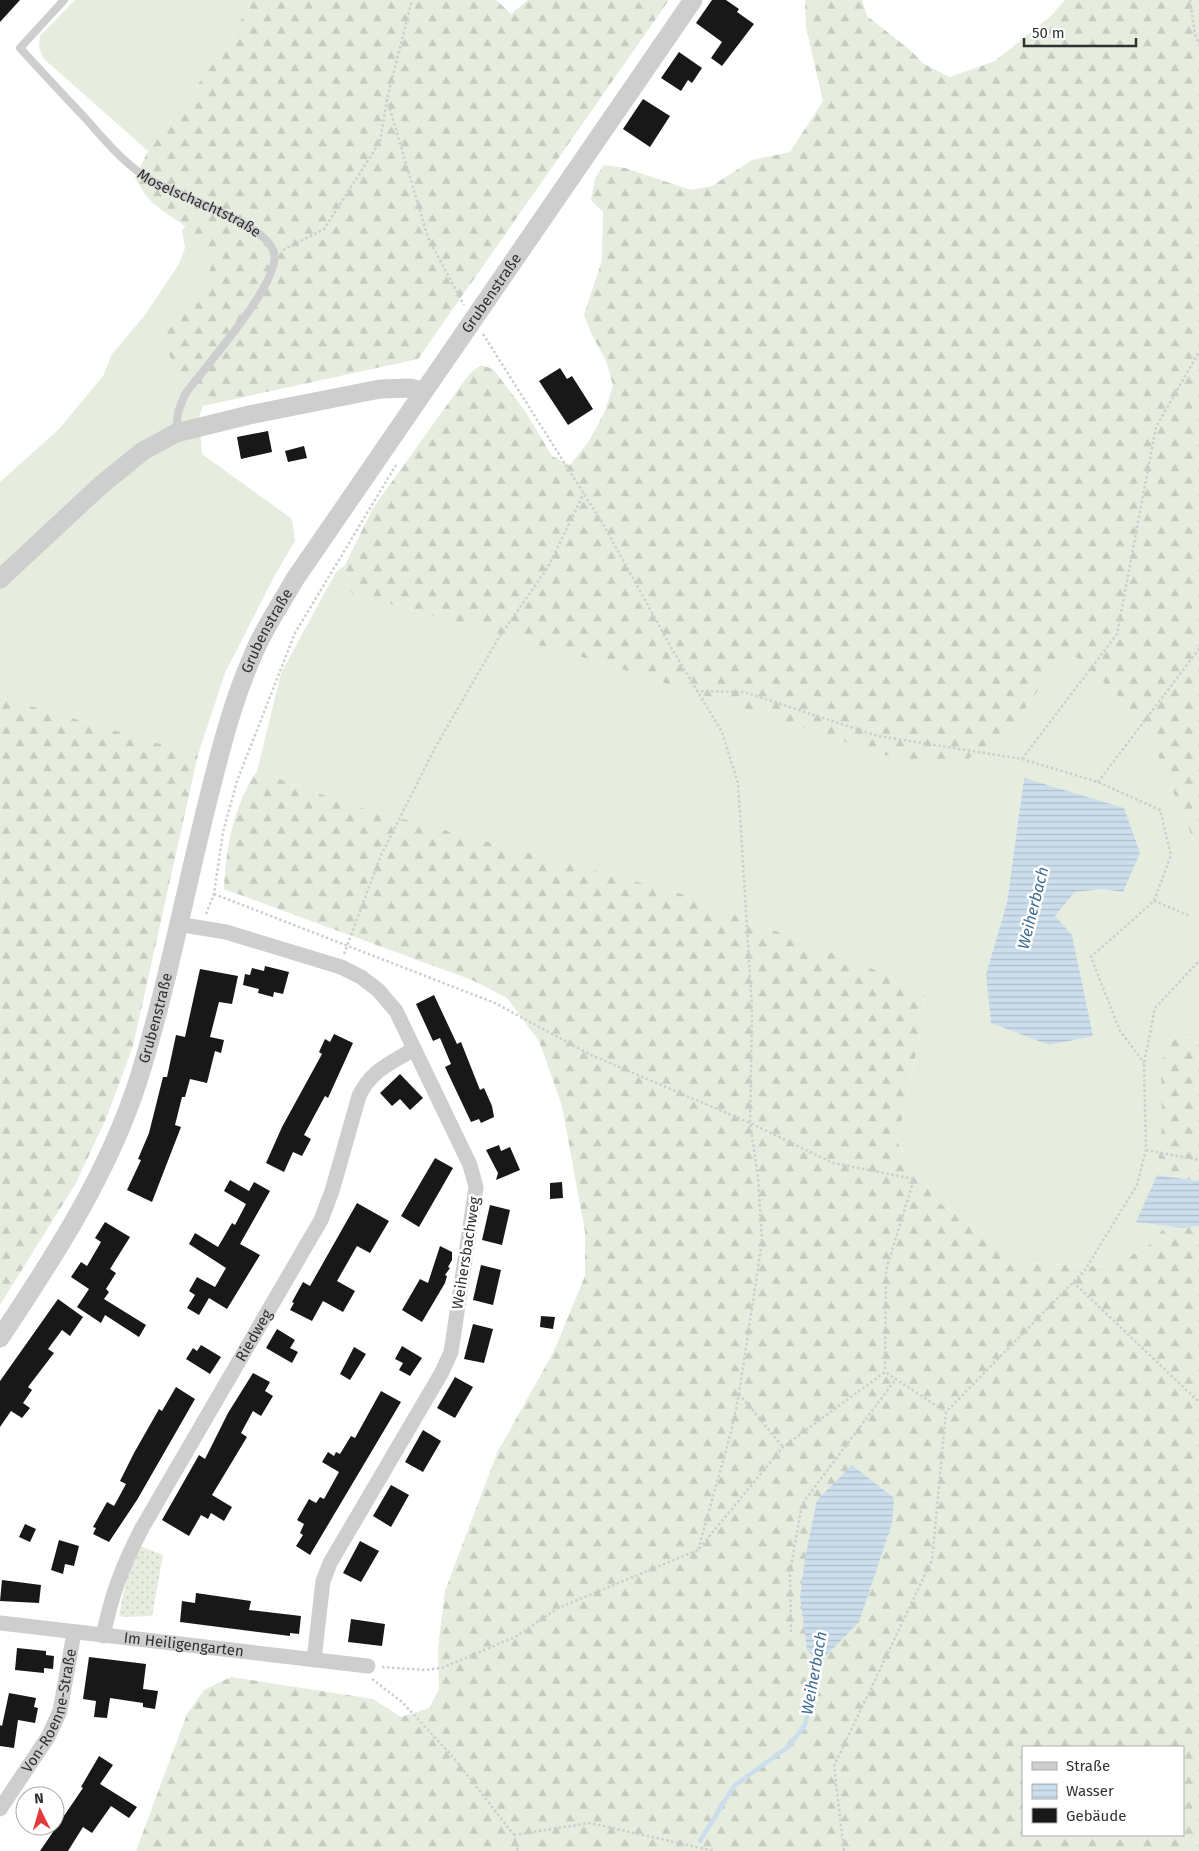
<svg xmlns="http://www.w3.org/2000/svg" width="1199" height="1851" font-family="'Fira Sans',sans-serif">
  <defs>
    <pattern id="forest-firs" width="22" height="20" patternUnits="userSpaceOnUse" patternTransform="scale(1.25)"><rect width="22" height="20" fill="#e6eddf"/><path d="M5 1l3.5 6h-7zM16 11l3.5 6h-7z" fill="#c6ccc0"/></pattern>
    <pattern id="park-dots" width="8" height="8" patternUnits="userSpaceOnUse" patternTransform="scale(1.25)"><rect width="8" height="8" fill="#e6eddf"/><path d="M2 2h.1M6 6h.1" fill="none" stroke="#c6ccc0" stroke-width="1.8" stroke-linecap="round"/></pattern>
    <pattern id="water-rules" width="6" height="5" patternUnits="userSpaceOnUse" patternTransform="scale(1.25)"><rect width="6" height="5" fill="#ccdeec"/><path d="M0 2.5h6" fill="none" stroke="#b0bfcb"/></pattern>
  </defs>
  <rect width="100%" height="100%" fill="#fff"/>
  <g fill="#e6eddf" fill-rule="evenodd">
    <path d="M75,0H252L230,41L148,151L43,58L39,47L40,36Z"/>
    <path d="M186,226L207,244L214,258L207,278L160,340L203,406L199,417L202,454L292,519L295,541L275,575L225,673L198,755L0,697V482L59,429L103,376L112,354L145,315L179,264L185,248L182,230Z"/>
    <path d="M345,565L349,589L355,598L387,603L603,663L904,761L1013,726L1056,665L1076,657L1126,703L1156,751L1192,837L1199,847V1037L1172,1038L1157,1175L1137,1222L1166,1226L1148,1246L1110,1267L1026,1263L938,1202L897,1142L925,1011L924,989L679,893L351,805L257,771L281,673L336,572ZM1024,779L1062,790L1123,892L1103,889L1075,892L1055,916L986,974L1007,902Z"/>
  </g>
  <g fill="url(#forest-firs)" fill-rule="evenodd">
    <path d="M252,0H496L511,14L528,0H669L418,359L203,406L159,340L207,278L214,258C200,231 179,224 157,206C147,199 141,188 135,178L148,151L230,41Z"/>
    <path d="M805,0H862L867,16L910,50L924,64L950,77L995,61L1052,15L1065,0H1199V847L1192,837L1156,751L1126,703L1076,657L1056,665L1013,726L961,764L904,761L603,663L387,603L355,598L349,589L345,565L373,508L470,373L481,365L493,369L525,411L552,456L570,465L589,441L605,411L613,385L606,361L591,333L584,315L602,260L603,212L591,200L595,178L604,165L625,168L691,190L712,186L752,160L790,152L823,101L806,27Z"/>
    <path d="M0,697L198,755L133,1046L108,1114L76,1183L0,1305Z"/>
    <path d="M257,771L351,805L679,893L924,989L925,1011L897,1142L938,1202L1026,1263L1110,1267L1148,1246L1166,1226L1181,1228L1199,1226V1851H136L187,1714L204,1690L231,1677L373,1699L401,1717L429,1708L439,1690L438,1648L445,1591L497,1453L553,1353L585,1276V1232L562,1106L539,1041L507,998L472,980L224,889C226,847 233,807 257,771ZM1023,1747H1183V1835H1023Z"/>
    <path d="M1199,1037V1181L1157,1175L1162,1127L1161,1064L1172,1038Z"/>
  </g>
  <path fill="url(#park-dots)" d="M140,1546L163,1555L152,1616L123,1617L119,1615L128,1572Z"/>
  <g fill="url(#water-rules)">
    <path d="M1024,778L1124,808L1140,853L1123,892L1103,889L1075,892L1055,916L1072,935L1093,1036L1049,1045L991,1023L986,974L1007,902Z"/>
    <path d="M1157,1175L1199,1181V1226L1181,1228L1136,1222Z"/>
    <path d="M852,1465L894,1498L892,1523L859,1622L818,1664L807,1649L800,1597L806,1553L817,1500Z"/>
  </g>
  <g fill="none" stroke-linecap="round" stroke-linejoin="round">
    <path stroke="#ccdeec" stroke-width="4.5" d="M700,1841L734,1786L788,1747L805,1725L819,1659"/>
  </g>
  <g fill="#181818">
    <path d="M0,0H20L0,22Z"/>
    <path d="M712,0H726L739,9L737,12L754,24L722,66L711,58L722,42L696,23Z"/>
    <path d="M679,52L702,68L692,83L688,80L681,91L661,78Z"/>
    <path d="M643,99L670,116L650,147L623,129Z"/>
    <path d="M560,368L567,379L572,376L593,409L568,425L539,381Z"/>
    <path d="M268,431L272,452L241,459L237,437Z"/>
    <path d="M304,446L307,458L288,462L285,451Z"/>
    <path d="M265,966L289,972L283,994L274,992L273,997L258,993L259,989L243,985L245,974L250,975L252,968L264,971Z"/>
    <path d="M200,969L238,976L232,1004L219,1002L210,1037L224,1040L221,1053L215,1051L207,1083L190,1079L185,1097H182L175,1125L181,1127L152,1202L127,1190L141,1160L138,1159L149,1133L163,1077H167L176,1035L185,1037Z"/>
    <path d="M434,995L457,1044L461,1042L480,1090L484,1088L492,1106L494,1117L481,1123L479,1119L471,1122L445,1067L451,1064L440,1038L433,1041L416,1004Z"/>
    <path d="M334,1034L353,1043L328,1098L325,1096L304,1135L311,1139L302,1156L293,1152L284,1172L266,1163L282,1127L322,1054L319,1052L325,1039L330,1042Z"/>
    <path d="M400,1074L423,1098L410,1110L400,1099L392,1106L380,1093Z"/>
    <path d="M499,1145L501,1151L510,1147L520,1170L496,1180L498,1173L486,1150Z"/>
    <path d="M435,1158L453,1168L419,1227L401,1216Z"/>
    <path d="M230,1180L249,1191L254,1182L270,1191L240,1244L260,1255L227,1309L209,1298L199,1315L187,1308L195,1295L189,1291L197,1277L215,1287L226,1268L189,1244L195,1233L218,1247L232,1223L235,1225L246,1204L224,1191Z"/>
    <path d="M562,1182L563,1198L550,1199V1183Z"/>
    <path d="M357,1203L389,1221L370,1253L357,1246L337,1281L355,1291L343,1312L323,1301L312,1321L290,1310L294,1303L292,1302L303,1282L310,1286Z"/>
    <path d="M490,1205L510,1210L502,1245L482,1240Z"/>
    <path d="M105,1222L130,1237L110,1269L116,1273L106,1289L109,1292L104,1299L146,1325L139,1337L105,1315L101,1323L77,1307L89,1289L71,1277L81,1262L87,1266L101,1242L95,1238Z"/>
    <path d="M440,1246L452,1252V1260L448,1267L450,1268L445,1275L447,1276L445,1283L422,1322L402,1310L420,1279L428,1283Z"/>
    <path d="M481,1265L501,1270L493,1305L473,1300Z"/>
    <path d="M58,1299L83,1317L70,1336L62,1330L48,1349L54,1353L28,1387L32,1390L23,1403L30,1408L22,1418L11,1411L0,1427V1381Z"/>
    <path d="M541,1316L555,1317L553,1329L540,1327Z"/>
    <path d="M473,1324L493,1329L484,1363L464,1359Z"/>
    <path d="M277,1329L295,1340L290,1348L298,1352L292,1363L266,1348Z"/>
    <path d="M201,1345L221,1357L210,1374L186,1359L193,1348L197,1351Z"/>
    <path d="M402,1346L422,1358L410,1376L399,1370L403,1363L395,1359Z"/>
    <path d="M354,1347L366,1354L350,1380L340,1374Z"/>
    <path d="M253,1373L270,1382L265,1391L273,1396L261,1416L253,1411L241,1433L247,1437L212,1495L232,1507L224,1521L211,1513L208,1519L201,1515L189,1536L162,1520L199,1455L205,1459L228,1413Z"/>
    <path d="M455,1377L473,1387L455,1418L437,1408Z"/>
    <path d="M176,1387L195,1399L137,1500L109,1542L93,1534L96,1528L93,1527L107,1502L114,1506L126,1484L120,1481L134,1453L159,1409L162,1411Z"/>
    <path d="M381,1391L401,1402L310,1555L296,1546L303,1535L300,1533L304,1524L297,1520L309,1499L316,1503L320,1497L324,1499L339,1472L322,1462L328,1452L334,1456L336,1452L340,1454L351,1436L355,1438Z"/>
    <path d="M423,1430L441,1441L423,1472L405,1462Z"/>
    <path d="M391,1485L409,1495L391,1527L373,1516Z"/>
    <path d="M25,1524L36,1529L30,1542L19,1537Z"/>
    <path d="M59,1540L79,1546L74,1566L65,1564L63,1574L51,1570Z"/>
    <path d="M360,1541L379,1551L361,1582L343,1573Z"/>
    <path d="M2,1580L41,1585L39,1603L0,1601Z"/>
    <path d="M196,1593L251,1601L249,1610L301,1616L299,1634L290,1633V1636L180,1622L182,1601L195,1603Z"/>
    <path d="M351,1619L385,1624L382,1646L348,1642Z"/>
    <path d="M17,1648L46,1651V1655L54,1656L53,1669L44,1668V1673L15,1670Z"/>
    <path d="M89,1657L146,1664L143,1689L158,1691L155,1709L143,1707V1703L110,1698L107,1718L94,1717L96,1701L83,1699Z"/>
    <path d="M9,1693L36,1698L34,1707L38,1708L35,1723L18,1720L14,1748L0,1746V1725L2,1726Z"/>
    <path d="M99,1756L113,1765L100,1784L137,1807L129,1818L111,1806L92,1833L83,1827L68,1851H40L83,1788L81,1787Z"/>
  </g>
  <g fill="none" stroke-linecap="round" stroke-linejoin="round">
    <g stroke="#cecece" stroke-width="2.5" stroke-dasharray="2.5 2.5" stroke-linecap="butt">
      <path d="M1190,0L1195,35L1199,43"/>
      <path d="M387,99L428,238L464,305"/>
      <path d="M283,250L324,229L380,142L387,99L412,0"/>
      <path d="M483,334L603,524L672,649L722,732L738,783L752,1009L750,1123L758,1177L762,1241L739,1394L731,1432L698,1550"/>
      <path d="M696,691L744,692L878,736L1022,759L1098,782L1160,810L1171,855L1154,901L1091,957L1120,1031L1144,1063"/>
      <path d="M1022,759L1117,634L1156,427L1199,352"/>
      <path d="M1098,782L1199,649"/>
      <path d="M214,894L495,1003L591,1055L750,1123L833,1163L914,1179L886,1270L885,1372"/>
      <path d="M1154,901L1190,916"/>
      <path d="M206,914L214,894L223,832L237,781L295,633L396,465"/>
      <path d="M344,954L381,855L435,748L498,639L548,567L584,493"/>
      <path d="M1146,1150L1199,1160"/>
      <path d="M1073,1282L1199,1402"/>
      <path d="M739,1394L783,1447"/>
      <path d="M791,1632L790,1572L802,1504L896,1379"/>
      <path d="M382,1667L425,1670L442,1668L515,1637L558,1608L698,1550L783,1447L885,1372L946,1412"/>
      <path d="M372,1679L402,1702L454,1758L514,1835L518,1851"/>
      <path d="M514,1835L590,1823L714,1851"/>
      <path d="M844,1851L834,1766L932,1560L946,1412L1085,1270L1137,1185L1146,1150L1144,1063L1155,1008L1199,961"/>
    </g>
    <path stroke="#cecece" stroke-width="8" id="s1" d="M64,0L20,48C42,72 64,96 87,120C107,143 129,169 156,183C184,198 267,224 274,253C282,281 204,368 185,394L178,412L176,433"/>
    <g stroke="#cecece" stroke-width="15">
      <path d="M177,924L226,932L341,967L361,977L378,990L396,1011L470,1165L476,1187L451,1352L442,1372L330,1563L323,1581L314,1660"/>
      <path id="s2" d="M0,1623L368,1666"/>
      <path id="s3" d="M103,1636C112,1593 122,1567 142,1528L321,1220L332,1191L359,1096C371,1070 391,1063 414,1049"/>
      <path id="s4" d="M0,1809L48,1737L60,1711L74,1633"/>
    </g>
    <g stroke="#cecece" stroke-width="19">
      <path d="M0,579L101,485L143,451L176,433L249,415L380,389L410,388L423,391"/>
      <path id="s5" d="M0,1338C54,1257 108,1174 138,1081C167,988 185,891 209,796C221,748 233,700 253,655C264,628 281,604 295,579L693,0"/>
    </g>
  </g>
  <g text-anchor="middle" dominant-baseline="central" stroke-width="5" stroke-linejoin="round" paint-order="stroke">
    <g font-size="15" fill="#313131" stroke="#fff">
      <text stroke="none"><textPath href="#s1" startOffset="305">Moselschachtstraße</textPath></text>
      <text stroke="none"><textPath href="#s5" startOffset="1168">Grubenstraße</textPath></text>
      <text stroke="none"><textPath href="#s5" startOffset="762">Grubenstraße</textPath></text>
      <text stroke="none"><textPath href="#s5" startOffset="358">Grubenstraße</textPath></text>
      <text transform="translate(466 1253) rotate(-81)">Weihersbachweg</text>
      <text stroke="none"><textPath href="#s3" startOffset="338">Riedweg</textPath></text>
      <text stroke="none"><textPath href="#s2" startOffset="185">Im Heiligengarten</textPath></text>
      <text stroke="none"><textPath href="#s4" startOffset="112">Von-Roenne-Straße</textPath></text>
    </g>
    <g font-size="16" font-style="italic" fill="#406d91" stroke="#fff">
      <text transform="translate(1033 908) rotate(-76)">Weiherbach</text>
      <text transform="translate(814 1673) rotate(-80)">Weiherbach</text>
    </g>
  </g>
  <rect x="1022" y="1746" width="162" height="90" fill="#ffffff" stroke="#adadad"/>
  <rect x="1032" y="1762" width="25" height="8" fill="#cecece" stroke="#adadad"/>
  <text x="1066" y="1771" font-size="15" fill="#313131">Straße</text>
  <rect x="1032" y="1784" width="25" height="15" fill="url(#water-rules)" stroke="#adadad"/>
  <text x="1066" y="1796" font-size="15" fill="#313131">Wasser</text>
  <rect x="1032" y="1808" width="25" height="15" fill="#181818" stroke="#adadad"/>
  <text x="1066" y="1821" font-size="15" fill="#313131">Gebäude</text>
  <g transform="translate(40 1811) rotate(355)"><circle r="24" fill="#ffffff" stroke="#adadad"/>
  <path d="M0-4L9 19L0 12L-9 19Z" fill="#e03a3d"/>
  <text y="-8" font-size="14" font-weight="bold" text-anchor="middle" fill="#313131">N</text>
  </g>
  <path d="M1024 38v8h112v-8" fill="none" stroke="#313131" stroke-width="2.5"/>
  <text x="1032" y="38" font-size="15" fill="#313131" stroke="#ffffff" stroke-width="4" paint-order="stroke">50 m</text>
</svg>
